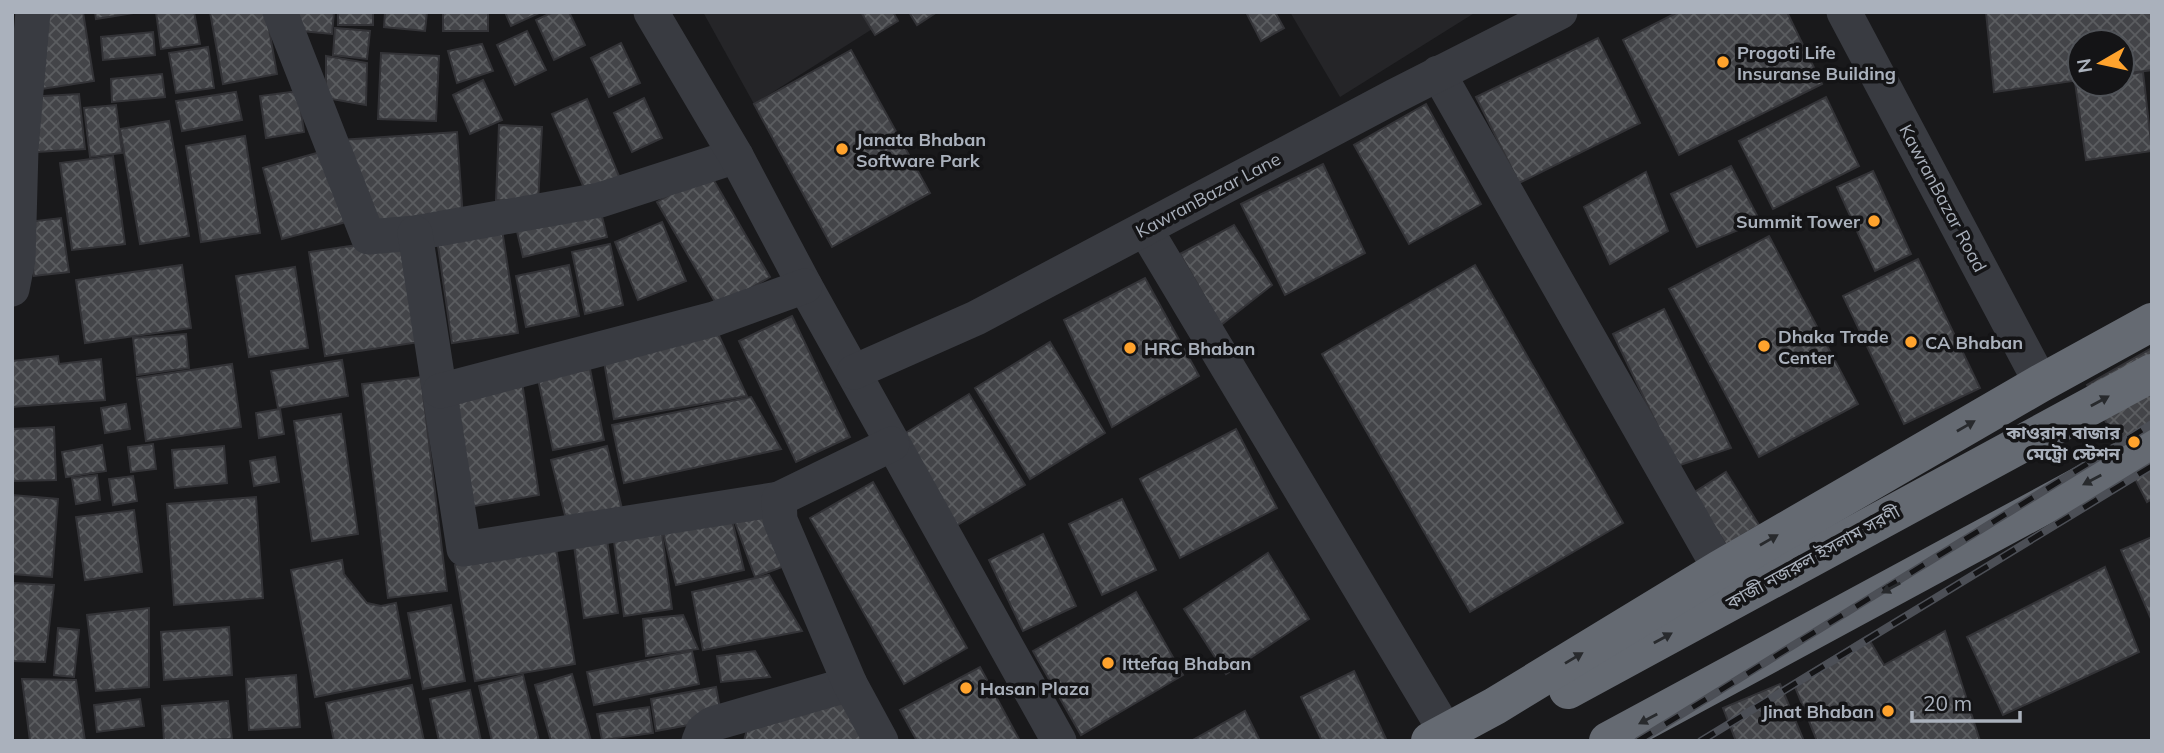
<svg xmlns="http://www.w3.org/2000/svg" width="2164" height="753" font-family="Mulish,'Noto Sans Bengali',sans-serif">
  <defs>
    <pattern id="building-cross-hatch" width="8" height="8" patternUnits="userSpaceOnUse" patternTransform="scale(1.75)"><rect width="8" height="8" fill="#434448"/><path d="M0 0l8 8M0 8l8-8" fill="none" stroke="#5b5d60"/></pattern>
  </defs>
  <rect width="100%" height="100%" fill="#19191b"/>
  <g fill="#252528">
    <path d="M703,12H899L754,104Z"/>
    <path d="M1290,12H1476L1340,97Z"/>
  </g>
  <g fill="url(#building-cross-hatch)" stroke="#333337" stroke-width="2">
    <path d="M16,12H83L94,81L28,91Z"/>
    <path d="M95,12H134V13L96,19Z"/>
    <path d="M156,12H194L200,44L161,49Z"/>
    <path d="M210,12H266L277,74L223,84Z"/>
    <path d="M293,12H334L332,34L291,30Z"/>
    <rect x="338" y="12" width="35" height="13"/>
    <path d="M385,12H427L425,31L384,27Z"/>
    <rect x="443" y="12" width="45" height="19"/>
    <path d="M505,12H541L511,26Z"/>
    <path d="M553,12H569L585,45L554,60L536,20Z"/>
    <path d="M861,12H893L898,21L875,35Z"/>
    <path d="M909,12H937L917,25Z"/>
    <path d="M1246,12H1275L1284,28L1261,41Z"/>
    <path d="M1678,12H1787L1822,84L1679,155L1623,40Z"/>
    <path d="M1986,12H2152V70L2122,74V42H2080V80L1994,92Z"/>
    <path d="M335,28L370,31L367,59L333,55Z"/>
    <path d="M527,31L546,70L515,85L497,45Z"/>
    <path d="M153,32L155,55L103,60L101,37Z"/>
    <path d="M1598,38L1640,123L1519,183L1476,97Z"/>
    <path d="M621,43L640,83L609,97L591,58Z"/>
    <path d="M482,44L493,71L457,83L448,51Z"/>
    <path d="M208,47L214,88L176,93L169,53Z"/>
    <path d="M851,50L930,193L832,247L754,104Z"/>
    <path d="M381,53L439,56L436,121L378,119Z"/>
    <path d="M326,56L367,63L366,105L326,98Z"/>
    <path d="M2143,72L2152,151L2086,160L2075,82L2080,81V84H2122V75Z"/>
    <path d="M162,74L165,97L112,102L111,79Z"/>
    <path d="M483,80L502,120L470,134L453,95Z"/>
    <path d="M298,91L304,132L266,138L260,96Z"/>
    <path d="M236,92L242,120L182,131L176,101Z"/>
    <path d="M79,94L85,149L37,152L26,97Z"/>
    <path d="M1826,97L1859,166L1773,209L1739,141Z"/>
    <path d="M644,98L662,138L632,152L614,113Z"/>
    <path d="M587,99L621,181L587,195L552,114Z"/>
    <path d="M1426,104L1481,204L1409,244L1354,145Z"/>
    <path d="M116,105L122,153L90,157L84,108Z"/>
    <path d="M169,121L189,236L140,244L120,129Z"/>
    <path d="M499,125L542,127L538,203L496,200Z"/>
    <path d="M457,132L463,219L377,227L341,140Z"/>
    <path d="M245,136L260,233L201,242L186,146Z"/>
    <path d="M331,149L350,221L282,239L263,168Z"/>
    <path d="M113,156L125,244L72,250L60,163Z"/>
    <path d="M1323,164L1365,253L1285,295L1241,204Z"/>
    <path d="M1731,166L1760,221L1697,247L1671,194Z"/>
    <path d="M1873,171L1911,254L1875,271L1837,187Z"/>
    <path d="M709,172L770,277L718,307L657,202Z"/>
    <path d="M1646,172L1668,231L1610,264L1584,207Z"/>
    <path d="M599,204L607,237L523,257L515,223Z"/>
    <path d="M61,218L69,272L34,276L27,222Z"/>
    <path d="M662,222L686,281L638,300L615,242Z"/>
    <path d="M501,223L518,333L452,343L436,232Z"/>
    <path d="M1234,225L1272,285L1221,325L1180,254Z"/>
    <path d="M1769,236L1858,404L1759,457L1669,289Z"/>
    <path d="M405,238L420,342L325,356L309,252Z"/>
    <path d="M610,244L623,305L585,314L572,252Z"/>
    <path d="M1918,259L1980,388L1904,424L1843,296Z"/>
    <path d="M182,265L191,328L85,343L76,280Z"/>
    <path d="M569,265L579,316L526,327L516,276Z"/>
    <path d="M1475,265L1623,523L1470,612L1322,354Z"/>
    <path d="M295,267L308,348L249,357L236,276Z"/>
    <path d="M1145,278L1199,376L1112,427L1064,320Z"/>
    <path d="M1664,309L1731,448L1677,466L1613,334Z"/>
    <path d="M792,316L850,437L796,462L739,341Z"/>
    <path d="M714,325L747,396L614,419L602,350Z"/>
    <path d="M186,334L189,368L137,375L133,338Z"/>
    <path d="M1050,342L1105,433L1030,479L975,388Z"/>
    <path d="M2152,348V499L2147,502L2087,385Z"/>
    <path d="M58,356L59,364L101,359L105,400L12,407V361Z"/>
    <path d="M342,360L348,396L278,408L271,371Z"/>
    <path d="M232,364L241,427L146,441L137,378Z"/>
    <path d="M590,369L604,440L553,450L538,379Z"/>
    <path d="M421,377L447,591L388,598L362,384Z"/>
    <path d="M522,382L539,495L462,508L449,389Z"/>
    <path d="M969,394L1025,485L949,530L894,440Z"/>
    <path d="M751,397L781,449L624,483L612,425Z"/>
    <path d="M126,404L130,429L105,433L101,408Z"/>
    <path d="M280,409L284,434L259,438L256,413Z"/>
    <path d="M341,414L358,534L312,541L294,421Z"/>
    <path d="M54,427L56,480L12,481V429Z"/>
    <path d="M1236,429L1277,508L1180,558L1140,479Z"/>
    <path d="M153,444L156,469L131,472L128,447Z"/>
    <path d="M102,445L106,471L66,477L62,452Z"/>
    <path d="M224,446L227,483L175,488L172,450Z"/>
    <path d="M607,446L623,513L568,527L551,460Z"/>
    <path d="M275,457L279,482L254,486L250,461Z"/>
    <path d="M1726,472L1759,525L1726,545L1693,493Z"/>
    <path d="M97,475L100,500L76,504L72,478Z"/>
    <path d="M133,476L137,501L113,505L109,479Z"/>
    <path d="M873,482L967,648L904,684L810,518Z"/>
    <path d="M12,495L58,499L52,577L12,574Z"/>
    <path d="M256,497L263,598L174,605L167,504Z"/>
    <path d="M1122,499L1156,570L1102,595L1069,524Z"/>
    <path d="M770,503L793,563L755,577L733,517Z"/>
    <path d="M134,510L142,572L85,580L76,517Z"/>
    <path d="M731,516L744,570L676,585L663,532Z"/>
    <path d="M661,527L672,609L624,616L613,534Z"/>
    <path d="M606,533L618,613L584,618L573,538Z"/>
    <path d="M1043,534L1076,606L1023,631L989,560Z"/>
    <path d="M2152,537V621L2121,550Z"/>
    <path d="M556,548L575,664L475,681L455,565Z"/>
    <path d="M1268,553L1309,619L1226,674L1184,609Z"/>
    <path d="M342,560L344,574L367,603L381,606L396,603L410,678L315,697L291,570Z"/>
    <path d="M2105,567L2139,652L2003,715L1967,637Z"/>
    <path d="M769,575L802,631L703,650L692,592Z"/>
    <path d="M12,583L54,585L45,662L12,661Z"/>
    <path d="M1136,592L1183,675L1081,735L1033,651Z"/>
    <path d="M451,605L465,681L423,689L408,613Z"/>
    <path d="M149,608V687L96,691L87,615Z"/>
    <path d="M683,615L698,649L646,656L643,619Z"/>
    <path d="M229,627L232,675L164,680L161,632Z"/>
    <path d="M58,628L79,630L74,677L54,675Z"/>
    <path d="M1945,631L1980,741H1817L1793,682L1867,636L1884,665Z"/>
    <path d="M692,651L699,684L594,705L587,672Z"/>
    <path d="M755,651L770,677L721,682L717,656Z"/>
    <path d="M980,667L1020,741H917L900,710Z"/>
    <path d="M1354,671L1387,741H1322L1301,697Z"/>
    <path d="M572,674L591,741H551L535,685Z"/>
    <path d="M296,675L300,727L249,730L246,679Z"/>
    <path d="M523,675L539,741H492L479,686Z"/>
    <path d="M22,679L76,680L85,741H30Z"/>
    <path d="M1780,684L1804,741H1736L1723,708Z"/>
    <path d="M412,685L424,741H334L326,703Z"/>
    <path d="M716,687L722,719L656,731L651,699Z"/>
    <path d="M470,690L481,741H439L430,699Z"/>
    <path d="M845,693L864,741H744L750,718Z"/>
    <path d="M140,699L144,726L97,732L94,705Z"/>
    <path d="M228,701L232,739L164,741L162,706Z"/>
    <path d="M649,707L653,733L602,740L597,714Z"/>
    <path d="M1245,711L1260,741H1191Z"/>
  </g>
  <g fill="none" stroke-linecap="round" stroke-linejoin="round">
    <g stroke="#393b41" stroke-width="35">
      <path d="M280,12L368,237L415,233L600,200L736,156"/>
      <path d="M651,12L736,156L805,286L1059,741"/>
      <path d="M1844,12L2041,383"/>
      <path d="M1438,73L1720,569"/>
      <path d="M1145,229L1446,732"/>
      <path d="M415,233L464,549L779,499"/>
      <path d="M12,289L18,259L21,149L33,12"/>
      <path d="M854,372L976,318L1395,96L1560,12"/>
      <path d="M440,391L714,319L805,286"/>
      <path d="M699,741L703,731L712,724L850,684"/>
      <path d="M881,741L850,684L780,520L779,499L892,444"/>
    </g>
    <g stroke="#656a72" stroke-width="38">
      <path d="M1568,690L2152,373"/>
      <path d="M1430,741L1495,706L1720,569L2041,383L2152,322"/>
      <path d="M1608,741L2152,447"/>
    </g>
    <g stroke="#4c4f56" stroke-width="8">
      <g id="rail">
        <path d="M1638,741L2152,424"/>
        <path d="M1701,741L2152,466"/>
      </g>
    </g>
    <use href="#rail" stroke="#141416" stroke-width="5" stroke-dasharray="16" stroke-linecap="butt"/>
  </g>
  <defs><path id="oneway-solid" d="M-6-.8H1V-3.2L6.5 0L1 3.2V.8H-6Z" transform="scale(1.75)"/></defs>
  <g fill="#282a2d">
    <use href="#oneway-solid" transform="translate(2100 401) rotate(-29)"/>
    <use href="#oneway-solid" transform="translate(1966 426) rotate(-30)"/>
    <use href="#oneway-solid" transform="translate(2092 480) rotate(152)"/>
    <use href="#oneway-solid" transform="translate(1769 540) rotate(-30)"/>
    <use href="#oneway-solid" transform="translate(1891 588) rotate(152)"/>
    <use href="#oneway-solid" transform="translate(1663 638) rotate(-29)"/>
    <use href="#oneway-solid" transform="translate(1574 658) rotate(-31)"/>
    <use href="#oneway-solid" transform="translate(1648 719) rotate(152)"/>
  </g>
  <g fill="#ffa32d" stroke="#141416" stroke-width="2.5">
    <circle cx="1723" cy="62" r="7"/>
    <circle cx="842" cy="149" r="7"/>
    <circle cx="1874" cy="221" r="7"/>
    <circle cx="1911" cy="342" r="7"/>
    <circle cx="1764" cy="346" r="7"/>
    <circle cx="1130" cy="348" r="7"/>
    <circle cx="2134" cy="442" r="7"/>
    <circle cx="1108" cy="663" r="7"/>
    <circle cx="966" cy="688" r="7"/>
    <circle cx="1888" cy="711" r="7"/>
  </g>
  <g text-anchor="middle" dominant-baseline="central" stroke-width="7" stroke-linejoin="round" paint-order="stroke">
    <g font-size="18" font-weight="bold" fill="#aab1bc" stroke="#141416" text-anchor="start">
      <text x="1737" y="52">Progoti Life<tspan x="1737" dy="21">Insuranse Building</tspan></text>
      <text x="856" y="139">Janata Bhaban<tspan x="856" dy="21">Software Park</tspan></text>
      <text x="1860" y="221" text-anchor="end">Summit Tower</text>
      <text x="1778" y="336">Dhaka Trade<tspan x="1778" dy="21">Center</tspan></text>
      <text x="1925" y="342">CA Bhaban</text>
      <text x="1144" y="348">HRC Bhaban</text>
      <text x="2120" y="432" text-anchor="end">কাওরান বাজার<tspan x="2120" dy="21">মেট্রো স্টেশন</tspan></text>
      <text x="1122" y="663">Ittefaq Bhaban</text>
      <text x="980" y="688">Hasan Plaza</text>
      <text x="1874" y="711" text-anchor="end">Jinat Bhaban</text>
    </g>
    <g font-size="18" fill="#aab1bc" stroke="#141416">
      <text transform="translate(1208 195) rotate(-28)">KawranBazar Lane</text>
      <text transform="translate(1943 198) rotate(62)">KawranBazar Road</text>
      <text transform="translate(1813 557) rotate(-29)">কাজী নজরুল ইসলাম সরণী</text>
    </g>
  </g>
  <rect width="2164" height="753" fill="none" stroke="#aab1bc" stroke-width="28"/>
  <g transform="translate(2101 63) rotate(261)"><circle r="33" fill="#141416" stroke="#505358" stroke-width="2"/>
  <path d="M0-5L12 26L0 18L-12 26Z" fill="#ffa32d"/>
  <text y="-10" font-size="19" font-weight="bold" text-anchor="middle" fill="#aab1bc">N</text>
  </g>
  <path d="M1912 711v10h108v-10" fill="none" stroke="#aab1bc" stroke-width="3.5"/>
  <text x="1923" y="711" font-size="21" fill="#aab1bc" stroke="#141416" stroke-width="5" paint-order="stroke">20 m</text>
</svg>
